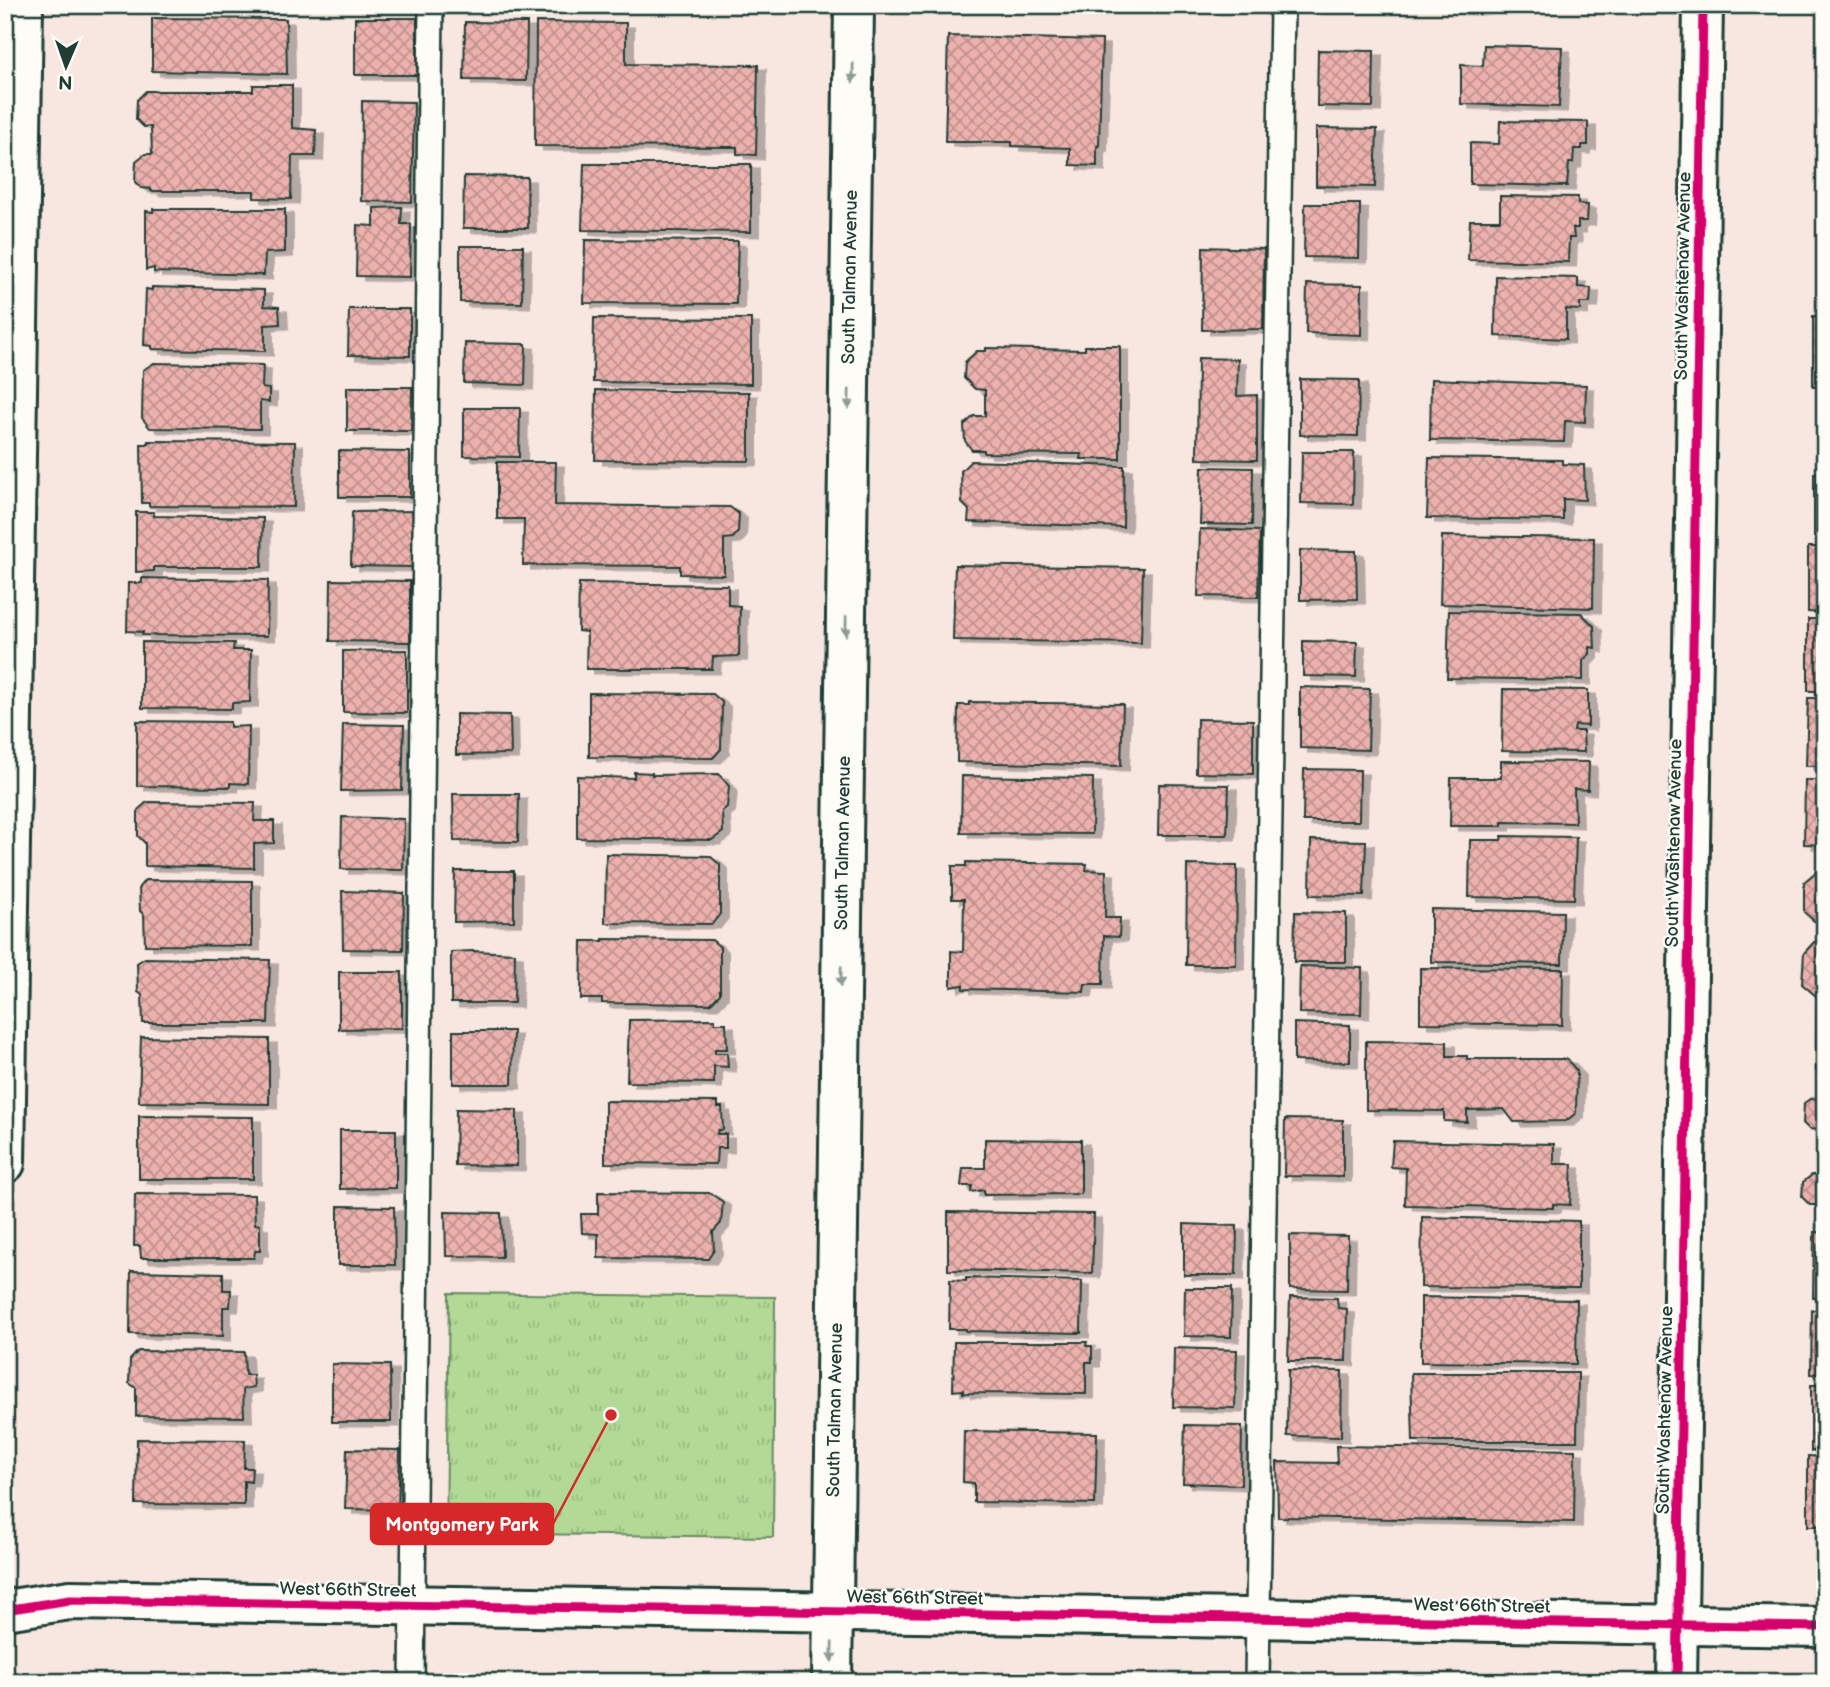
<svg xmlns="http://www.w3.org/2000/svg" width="1830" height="1687" font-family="'Balsamiq Sans',sans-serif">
  <defs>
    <pattern id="park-tufts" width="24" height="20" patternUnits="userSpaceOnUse" patternTransform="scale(1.75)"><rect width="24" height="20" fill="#b2d995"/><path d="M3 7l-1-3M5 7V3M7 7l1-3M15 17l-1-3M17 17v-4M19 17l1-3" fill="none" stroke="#99bb81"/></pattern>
    <pattern id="building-cross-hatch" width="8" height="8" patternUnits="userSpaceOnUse" patternTransform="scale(1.75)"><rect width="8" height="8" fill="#edb1ad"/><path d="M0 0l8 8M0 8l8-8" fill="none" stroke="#bf918e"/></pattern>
    <filter id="shadow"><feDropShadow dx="8" dy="4.5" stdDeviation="0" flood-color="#0004"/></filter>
  </defs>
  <rect width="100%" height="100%" fill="#f8e6e1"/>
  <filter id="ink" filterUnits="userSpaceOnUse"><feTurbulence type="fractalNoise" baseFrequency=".0143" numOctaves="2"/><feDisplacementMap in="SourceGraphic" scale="14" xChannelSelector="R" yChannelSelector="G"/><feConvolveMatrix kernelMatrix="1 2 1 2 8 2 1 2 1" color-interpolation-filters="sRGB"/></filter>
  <g filter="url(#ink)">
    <path fill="url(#park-tufts)" stroke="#688b64" stroke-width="2" d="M449,1293L775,1297L773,1537L446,1533Z"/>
    <g fill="url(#building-cross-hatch)" stroke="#1f3d34" stroke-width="2" filter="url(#shadow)">
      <path d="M152,18L286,19L287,74L152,71Z"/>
      <rect x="355" y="18" width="62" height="57"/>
      <path d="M465,22L527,23L526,81L464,80Z"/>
      <path d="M536,22L626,23V64L758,65L756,155L737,154V147L535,146Z"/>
      <path d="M948,36L1102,40L1099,146H1097V166L1070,165V148L1012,146V142H945Z"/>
      <path d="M1484,45L1562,47L1559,107L1461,104V65L1483,66Z"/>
      <path d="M1318,50L1374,51L1373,107L1317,106Z"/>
      <path d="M253,85H292V128L316,130L315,156H292L291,199L254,198V191H151V189L141,188L135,182L136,161L145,154H152L151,127H144L136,119L137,100L146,91H253Z"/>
      <path d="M362,101L414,102L412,202L361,201Z"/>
      <path d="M1500,121L1588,122V145H1582V149H1574L1573,163H1569L1567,186L1470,184V143L1499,144Z"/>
      <path d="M1316,128L1377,129L1375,187L1316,186Z"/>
      <path d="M584,164H751V232L582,230Z"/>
      <path d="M464,176L527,177L528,228H463Z"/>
      <path d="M1821,188H1825V227H1820Z"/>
      <path d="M1500,196L1578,197V204L1588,205L1587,221H1578V228H1573L1574,238H1569L1568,262L1468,260L1470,220H1500Z"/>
      <path d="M1305,204H1360L1359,258L1304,257Z"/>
      <path d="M402,207L401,224H411L410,277L356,276L357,225L374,226V208Z"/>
      <path d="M153,209H285V252L265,253L264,275L154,272V268L146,270V211L153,212Z"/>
      <path d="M585,240L738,241L736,304L584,303Z"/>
      <path d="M460,246H523L522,303L460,302Z"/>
      <path d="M1203,247L1264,249L1263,329L1202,330Z"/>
      <path d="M1825,269V304L1819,299L1820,278Z"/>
      <path d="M1496,276L1578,278V287L1591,288L1590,303H1580V310L1566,309V339L1495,336Z"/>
      <path d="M1307,284L1362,285L1361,335L1306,333Z"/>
      <path d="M152,287L264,290V306L279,307L280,324L265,325V351L152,349V346L144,345L146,289L152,290Z"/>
      <path d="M349,309H410V356L348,355Z"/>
      <rect x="1813" y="316" width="12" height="71"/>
      <path d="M594,318L751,319V384L593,382Z"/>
      <path d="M465,343L526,344L525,385L464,383Z"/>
      <path d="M1085,346H1120V459H1081L1082,454L984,453V450H972L965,441L964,425L974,416H985V390L975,389L964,378L965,362L977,351H986V348L1085,350Z"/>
      <path d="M1198,358L1238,359L1237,396L1257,395V460L1197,459Z"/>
      <path d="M154,363L263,365L262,388L269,389V402L260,401V429L150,428L142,418L143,370Z"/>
      <path d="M1300,379L1359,380L1358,436L1300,435Z"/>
      <path d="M1431,379L1586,385L1585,422L1565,421L1564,442L1430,440Z"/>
      <path d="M347,387H412L411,431H347Z"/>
      <path d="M596,390L749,392V461L595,460Z"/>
      <path d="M464,408H520L519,457L464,456Z"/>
      <path d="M148,441L295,442L294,507L149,506V503H142L141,444H148Z"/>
      <path d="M339,451L410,452V497H339Z"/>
      <path d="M1302,452H1354L1353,504L1301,503Z"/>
      <path d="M1429,458L1562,460V464L1584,465L1585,500L1563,499V520L1427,518Z"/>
      <path d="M971,461L1124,466L1123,527L968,522L969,510L962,503L961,471Z"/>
      <path d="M497,462H556L555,505L730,507L739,514L738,532L733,538L724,539V575L680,574V566L523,565L524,519H497Z"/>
      <path d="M1202,467L1253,468L1252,525L1200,524Z"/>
      <rect x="1814" y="473" width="11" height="64"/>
      <path d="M413,511V567L351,566L352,512Z"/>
      <path d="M136,512H154V516L263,518L262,567H154V571L136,572Z"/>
      <path d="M1200,529L1260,531L1258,597L1198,596Z"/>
      <path d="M1442,536L1594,538L1593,608L1440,604Z"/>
      <path d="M1808,547H1825V613L1808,612Z"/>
      <path d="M1300,550L1356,551L1357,599L1300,600Z"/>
      <path d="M955,565L1143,568L1141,643L953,640Z"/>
      <path d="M142,578L268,580L267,636L142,635L143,632L127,631L128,583H142Z"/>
      <path d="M331,580L410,581V642L330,641Z"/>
      <path d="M579,583L728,585V605L740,606L739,656L713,657L712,669H586L587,632L578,631Z"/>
      <path d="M1449,611L1581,613L1594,626L1595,648L1590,647V654L1583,660V680L1447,678Z"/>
      <rect x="1808" y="619" width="17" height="72"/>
      <path d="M1303,641L1357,642L1356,677L1303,676Z"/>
      <path d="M142,642L234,643L233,650H251L250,702L232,703V709L142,708Z"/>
      <path d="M407,650V713L343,712V651Z"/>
      <path d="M1300,687L1370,689L1368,750L1300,748Z"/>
      <path d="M1503,689L1588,690V726L1575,725L1574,731H1583L1584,752L1502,751Z"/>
      <path d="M589,693L713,694L722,702L721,749L713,758L589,757Z"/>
      <path d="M1808,698H1825V766H1806Z"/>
      <path d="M969,702L1123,704L1121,766L957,762L958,705H969Z"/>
      <path d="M456,714L510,715L511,754L456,755Z"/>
      <path d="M1197,719L1253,720V774L1196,773Z"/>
      <path d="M137,721L230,722V727L249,726L248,784L230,783V787L137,786Z"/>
      <path d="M343,724L404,725L402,790L341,791Z"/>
      <path d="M1501,761L1589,762L1588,790L1574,789L1575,823L1502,822V826H1450L1451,778H1501Z"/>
      <path d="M1304,769L1360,770L1359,821H1303Z"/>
      <path d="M634,772L652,773V775L719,774L729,786L727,807L722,811L723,832L712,840L577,838V776L634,778Z"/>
      <path d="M962,776L1093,778L1092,834L961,833Z"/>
      <path d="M1805,780H1825V845L1804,844Z"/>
      <path d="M1159,784L1229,785L1227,835H1158Z"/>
      <path d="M453,794H519L518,842L454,841Z"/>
      <path d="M147,802L255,803L254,821H274V843L254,844V868L145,866V843L138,836V810Z"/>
      <path d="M342,817L404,819L403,870L341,869Z"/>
      <path d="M1502,836L1576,837L1574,899L1469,897L1470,840H1501Z"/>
      <path d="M1311,840L1366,841L1364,896L1310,895Z"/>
      <path d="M606,854L710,856L720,865V914L712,924L605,923Z"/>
      <path d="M966,862L1087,864L1086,870L1106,871L1105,918H1120L1119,937L1104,936L1103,984H1085L1084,992L963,989V985L951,987V951L963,952L964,899H952V866H966Z"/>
      <path d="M1187,865L1237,866L1236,965H1186Z"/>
      <path d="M455,871H514V921L454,922Z"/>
      <path d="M1817,871H1825V922L1814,921L1804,912V882Z"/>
      <path d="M145,880L252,881V946L145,945L144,915L140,911L139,887Z"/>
      <path d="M342,891L404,893L403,950L343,949Z"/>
      <path d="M1431,909L1563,912L1562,964L1431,962Z"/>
      <path d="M1295,912L1346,913V962H1294Z"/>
      <path d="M1825,933V997L1816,996L1802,984L1804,953L1814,942H1824Z"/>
      <path d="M603,939L712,940L720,947V994L710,1004L602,1003V999H581L582,941H603Z"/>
      <path d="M473,951L515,953L514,1003H451V952Z"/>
      <path d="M145,958L270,960L268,1023H143L142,995L138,992L137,963Z"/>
      <path d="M1300,966L1362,968L1361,1014L1299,1013Z"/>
      <path d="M1420,968L1563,969L1562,1025L1420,1023Z"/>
      <path d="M339,972H402V1028L339,1029Z"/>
      <path d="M1817,1003H1825V1071H1816Z"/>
      <path d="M715,1019V1023H726L727,1049H715V1053H727L728,1067L714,1066V1083L627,1082L629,1020Z"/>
      <path d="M1294,1023L1350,1025V1062L1294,1061Z"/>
      <path d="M453,1031H513L512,1084H453Z"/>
      <path d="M141,1037L269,1039V1104L139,1102Z"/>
      <path d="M1366,1041L1447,1042V1056H1467V1059H1567L1577,1071L1576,1113L1566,1121L1514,1122L1504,1109L1467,1110V1122L1444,1121V1111L1366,1110Z"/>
      <path d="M1820,1079H1825V1150H1819L1818,1130L1809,1129L1803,1123L1804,1103L1810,1099L1819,1098Z"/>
      <path d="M605,1101L718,1102V1107H722L723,1130H718L717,1134H726V1148H717L716,1164L605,1163Z"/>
      <path d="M456,1109L517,1110V1166L455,1165Z"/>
      <path d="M139,1116L253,1117V1179H139Z"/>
      <path d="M1285,1119L1343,1120V1177L1284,1176Z"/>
      <path d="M340,1130H396V1188L340,1189Z"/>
      <path d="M985,1139L1081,1140V1194L984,1195V1190L971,1192L972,1186H961L963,1168H985Z"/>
      <path d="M1393,1141L1554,1144V1164H1572L1570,1205L1553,1204V1208L1405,1205L1406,1168L1391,1167Z"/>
      <path d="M1817,1156H1825V1228H1819V1205H1810L1802,1197L1803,1182L1812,1175H1817Z"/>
      <path d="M598,1192L710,1193L723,1202L721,1223L713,1232L714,1250L708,1259L598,1258V1234L582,1233L581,1214H598Z"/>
      <path d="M135,1194L254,1195L255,1224L260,1225V1251H255L254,1258H141L140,1246H134Z"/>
      <path d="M338,1206L394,1207L395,1265H338Z"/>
      <path d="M445,1212L501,1213L502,1257L446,1256Z"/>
      <path d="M948,1212L1094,1214L1092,1273L948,1270Z"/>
      <path d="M1422,1217L1579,1221V1288L1421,1287Z"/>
      <path d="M1184,1224L1237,1226L1236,1275H1184Z"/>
      <path d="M1814,1232H1825V1298H1813Z"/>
      <path d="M1290,1235L1348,1236L1347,1290L1290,1289Z"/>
      <path d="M131,1271L223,1273V1290H231L230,1307H223V1336L130,1334Z"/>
      <path d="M966,1278L1082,1281L1081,1333L966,1331V1329H949L950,1280L966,1281Z"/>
      <path d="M1185,1288H1232L1231,1337L1184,1336Z"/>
      <path d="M1290,1297L1337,1298L1338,1308L1347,1309L1346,1361H1288Z"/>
      <path d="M1421,1297L1577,1300L1576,1364L1421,1362Z"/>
      <path d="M1812,1310H1825V1375L1811,1374Z"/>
      <path d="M954,1342H1087L1086,1346H1092V1362H1086V1394L963,1393V1390L953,1391Z"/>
      <path d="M1174,1348L1237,1350L1235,1408L1173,1407Z"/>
      <path d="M138,1351L244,1352L245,1375H253L254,1387L243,1389L244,1417L136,1416V1388L129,1383L130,1360Z"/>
      <path d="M332,1364L390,1365L391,1422H332Z"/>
      <path d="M1288,1370L1342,1371L1341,1437L1287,1436Z"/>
      <path d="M1411,1373H1578L1577,1441H1413Z"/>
      <rect x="1811" y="1385" width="14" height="66"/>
      <path d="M1185,1425L1242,1426L1241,1485L1183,1483Z"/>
      <path d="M964,1431L1097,1433L1095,1504L974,1502V1483L963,1482Z"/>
      <path d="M137,1439L245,1440L244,1468H252L251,1482L244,1481V1505L136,1504Z"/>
      <path d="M1336,1446L1575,1450L1574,1522L1278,1517L1277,1462L1337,1463Z"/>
      <path d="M347,1449L400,1450L398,1510L345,1509Z"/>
      <path d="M1808,1456L1825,1457V1526H1808Z"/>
    </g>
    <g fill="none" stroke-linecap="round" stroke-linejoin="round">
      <g stroke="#1f3d34" stroke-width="28">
        <g id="lane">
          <path d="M412,1682L431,5"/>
          <path d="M1257,1682L1282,5"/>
        </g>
      </g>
      <g stroke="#1f3d34" stroke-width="44">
        <g id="street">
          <path d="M5,1163L23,5"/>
          <path d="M5,1610L70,1600L1825,1627"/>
          <path d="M832,1682L854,5"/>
          <path d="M1677,1682L1703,5"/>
        </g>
      </g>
      <use href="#lane" stroke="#fdfcf7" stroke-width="23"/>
      <use href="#street" stroke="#fdfcf7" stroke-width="38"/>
      <g stroke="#fdfcf7" stroke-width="13">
        <g id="cycleway">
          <path d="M5,1610L70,1600L1825,1627"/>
          <path d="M1677,1682L1703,5"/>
        </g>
      </g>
      <use href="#cycleway" stroke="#d6006c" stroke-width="9"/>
    </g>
    <defs><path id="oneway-solid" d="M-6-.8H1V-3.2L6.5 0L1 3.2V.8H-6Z" transform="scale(1.75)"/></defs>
    <g fill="#8e9c96">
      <use href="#oneway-solid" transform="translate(853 73) rotate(91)"/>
      <use href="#oneway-solid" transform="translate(849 399) rotate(91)"/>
      <use href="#oneway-solid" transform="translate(846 626) rotate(91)"/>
      <use href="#oneway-solid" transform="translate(841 976) rotate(91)"/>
      <use href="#oneway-solid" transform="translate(832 1652) rotate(91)"/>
    </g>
  </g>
  <g text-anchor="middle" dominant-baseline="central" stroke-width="5" stroke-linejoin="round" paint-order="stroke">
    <g font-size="18" fill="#1f3d34" stroke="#fdfcf7">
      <text transform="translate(1683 276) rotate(-89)">South Washtenaw Avenue</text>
      <text transform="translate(850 277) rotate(-89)">South Talman Avenue</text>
      <text transform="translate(843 843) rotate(-89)">South Talman Avenue</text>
      <text transform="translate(1674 843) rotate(-89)">South Washtenaw Avenue</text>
      <text transform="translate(835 1410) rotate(-89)">South Talman Avenue</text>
      <text transform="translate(1665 1410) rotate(-89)">South Washtenaw Avenue</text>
      <text transform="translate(348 1590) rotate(1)">West 66th Street</text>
      <text transform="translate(915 1598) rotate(1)">West 66th Street</text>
      <text transform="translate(1482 1606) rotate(1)">West 66th Street</text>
    </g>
  </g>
  <path fill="none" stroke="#d62828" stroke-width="2.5" d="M611 1415L553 1524"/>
  <circle fill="#d62828" stroke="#fdfcf7" stroke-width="2.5" cx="611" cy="1415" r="7"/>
  <rect fill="#d62828" stroke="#d62828" stroke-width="2.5" x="371" y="1504" width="182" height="40" rx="7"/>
  <g font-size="19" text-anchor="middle" font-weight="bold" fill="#fff">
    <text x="462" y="1531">Montgomery Park</text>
  </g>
  <rect width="1830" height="1687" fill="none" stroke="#fdfcf7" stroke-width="28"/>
  <rect x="14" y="14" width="1802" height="1659" fill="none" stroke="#1f3d34" stroke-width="2.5" filter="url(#ink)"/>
  <g transform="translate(66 66) rotate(182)" stroke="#fdfcf7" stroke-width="5" paint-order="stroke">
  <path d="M0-5L12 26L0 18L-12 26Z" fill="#1f3d34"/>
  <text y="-10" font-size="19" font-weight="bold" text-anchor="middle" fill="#1f3d34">N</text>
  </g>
</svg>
